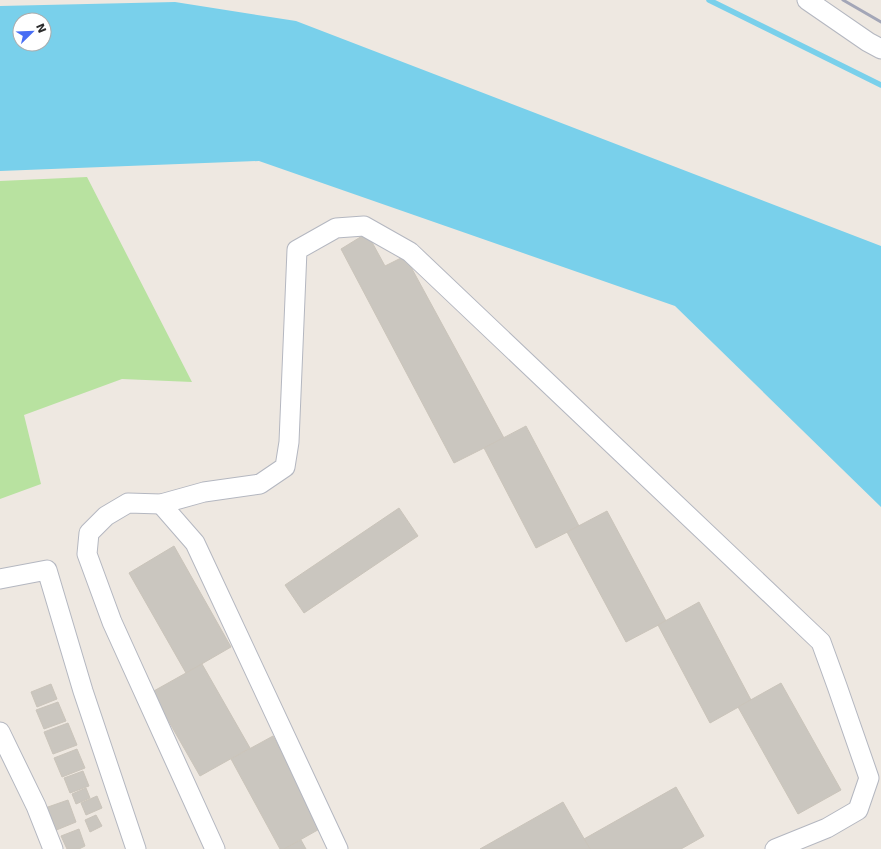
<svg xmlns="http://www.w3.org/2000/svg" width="881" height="849" font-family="'DejaVu Sans',sans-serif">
  <rect width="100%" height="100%" fill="#eee8e1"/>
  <path fill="#b8e2a0" d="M87,177L192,382L122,379L24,415L41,484L0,499V181Z"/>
  <path fill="#79d0eb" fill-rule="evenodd" d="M175,2L296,21L881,246V507L675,306L259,161L0,171V6ZM20,20H44V44H20Z"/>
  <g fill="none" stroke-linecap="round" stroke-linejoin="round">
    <path stroke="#79d0eb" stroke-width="5.5" d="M709,0L881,85"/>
  </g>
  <g fill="#cac6bf" stroke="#cac4ba">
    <path d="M367,233L385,266L405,256L504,438L454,463L341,249Z"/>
    <path d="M526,426L579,526L536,548L484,448Z"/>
    <path d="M399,508L418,536L304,613L285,585Z"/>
    <path d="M607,511L666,621L626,642L567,532Z"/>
    <path d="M174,546L231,647L186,673L129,573Z"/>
    <path d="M699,602L751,700L710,723L658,625Z"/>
    <path d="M202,664L250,748L200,776L152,692Z"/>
    <path d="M781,683L841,790L798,814L738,707Z"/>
    <path d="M51,684L57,699L37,707L31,692Z"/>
    <path d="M58,702L66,721L44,729L36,710Z"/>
    <path d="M68,723L77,745L53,754L44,732Z"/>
    <path d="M273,736L323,827L284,849H280L231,759Z"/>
    <path d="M77,749L85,768L62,777L54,758Z"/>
    <path d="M83,771L89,786L70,793L64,778Z"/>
    <path d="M676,787L704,836L681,849H590L584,839Z"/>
    <path d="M86,788L90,798L76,804L72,794Z"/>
    <path d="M97,796L102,808L86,815L81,803Z"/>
    <path d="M68,800L76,822L54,831L45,808Z"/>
    <path d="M563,802L590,849H480Z"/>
    <path d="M96,815L102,826L90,832L85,820Z"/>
    <path d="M79,829L85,846L79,849H67L61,836Z"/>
    <path d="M301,840L306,849H284Z"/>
  </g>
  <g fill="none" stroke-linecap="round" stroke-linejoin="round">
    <g stroke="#b4b7c0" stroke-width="21">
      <g id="street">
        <path d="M807,0L868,42L881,49"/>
        <path d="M161,504L195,543L338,849"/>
        <path d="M0,579L47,570L83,691L136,849"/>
        <path d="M0,732L36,806L53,849"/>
        <path d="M215,849L112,622L87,554L89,533L106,516L128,503L161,504L204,492L260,484L285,467L289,442L297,250L336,228L364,226L410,252L821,642L837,686L869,778L858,810L827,828L775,849"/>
      </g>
    </g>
    <use href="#street" stroke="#fff" stroke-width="19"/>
    <path stroke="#a3a6b7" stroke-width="3" d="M843,0L881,22"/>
  </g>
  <g transform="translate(32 32) rotate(67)"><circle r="19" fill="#ffffff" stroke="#ababab"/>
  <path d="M0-3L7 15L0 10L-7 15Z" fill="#486df4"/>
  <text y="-6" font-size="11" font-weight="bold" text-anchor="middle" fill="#2d2d2d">N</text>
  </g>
</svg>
